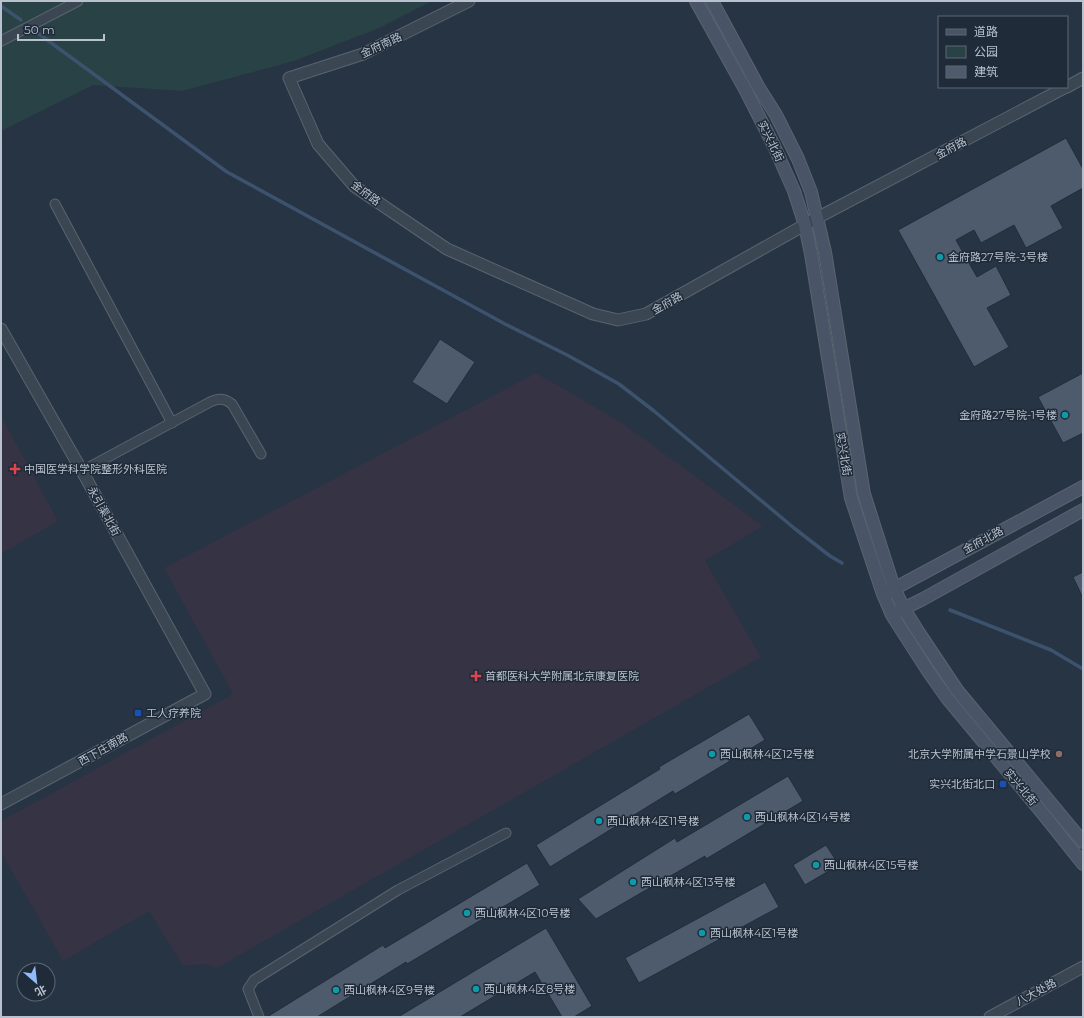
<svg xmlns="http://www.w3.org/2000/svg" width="1084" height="1018" font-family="Montserrat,'Noto Sans SC',sans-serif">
  <rect width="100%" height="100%" fill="#273444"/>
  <g fill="#353344">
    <path d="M536,373L621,422L763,526L705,561L761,657L217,968L205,964L183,966L149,911L63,961L1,852V821L233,694L164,568Z"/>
    <path d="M1,416L58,521L1,554Z"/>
  </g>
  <path fill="#294245" d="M1,1H432L379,28L294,61L182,91L93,85L1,131Z"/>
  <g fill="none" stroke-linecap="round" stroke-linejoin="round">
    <g stroke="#3c526d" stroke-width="3.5">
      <path d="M1,6L21,20"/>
      <path d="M35,31L227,172L505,324L569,356L619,384L654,411L794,528L830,556L842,563"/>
      <path d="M950,610L1051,650L1083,669"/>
    </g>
  </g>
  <g fill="#4d5b6d" stroke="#222d3b">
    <path d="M1066,138L1083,169V188L1051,206L1063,228L1026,248L1014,225L981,243L974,230L956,240L977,277L996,266L1011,295L987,308L1009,347L974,367L898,230Z"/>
    <path d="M440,339L475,362L447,404L412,382Z"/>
    <path d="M1083,373V433L1063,443L1038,397Z"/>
    <path d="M1083,572V598L1073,577Z"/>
    <path d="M749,714L765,740L675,794L673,791L550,867L536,845L660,769L659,767Z"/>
    <path d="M788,776L803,801L706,859L705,856L596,919L578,899L675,838L677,842Z"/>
    <path d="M826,845L839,865L805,885L793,865Z"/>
    <path d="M527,863L540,885L407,964L406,962L317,1017H267L383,945L385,948Z"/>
    <path d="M765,882L779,907L639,983L625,958Z"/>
    <path d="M546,928L592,1006L574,1017H562L535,972L460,1017H398Z"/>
  </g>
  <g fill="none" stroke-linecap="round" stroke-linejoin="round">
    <g stroke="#596470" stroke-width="11">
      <g id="minor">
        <path d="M1,41L78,1"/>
        <path d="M55,204L172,423"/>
        <path d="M82,471L210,402C219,398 224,398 232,404L261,454"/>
        <path d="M259,1017L248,989L254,980L398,890L506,833"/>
      </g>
    </g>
    <g stroke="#596470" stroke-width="13">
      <g id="tertiary">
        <path d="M469,1L363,54L289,78L318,144L354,186L447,249L593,314L618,320L646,314L817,218L1066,87"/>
        <path d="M1067,87L1083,78"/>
        <path d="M1,329L82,471L205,694L1,804"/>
        <path d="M990,1017L1083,967"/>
      </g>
    </g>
    <g stroke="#596470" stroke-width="14">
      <g id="secondary">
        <path d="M696,1L745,89L774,146L794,191L805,225L811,254L851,498L883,594L892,615L928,671L947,698L1044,815L1083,864"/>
        <path d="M712,1L759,88L776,115L798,159L811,192L825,252L864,494L894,588L904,609L919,633L957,690L1083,842"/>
        <path d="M888,592L1083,487"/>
        <path d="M897,612L923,599L1083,510"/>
      </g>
    </g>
    <use href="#minor" stroke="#3b4653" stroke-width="9"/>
    <use href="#tertiary" stroke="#3b4653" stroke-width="11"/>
    <use href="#secondary" stroke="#495566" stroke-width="12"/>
  </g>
  <g fill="#0f9aa8" stroke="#202b39" stroke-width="1.5">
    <circle cx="940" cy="257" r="4"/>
    <circle cx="1065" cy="415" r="4"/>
    <circle cx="712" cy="754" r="4"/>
    <circle cx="747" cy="817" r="4"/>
    <circle cx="599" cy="821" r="4"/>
    <circle cx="816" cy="865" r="4"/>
    <circle cx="633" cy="882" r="4"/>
    <circle cx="467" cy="913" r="4"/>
    <circle cx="702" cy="933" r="4"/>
    <circle cx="476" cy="989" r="4"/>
    <circle cx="336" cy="990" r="4"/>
  </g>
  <g fill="#e0444e" stroke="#202b39" stroke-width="1.5">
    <path d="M13 463h4v4h4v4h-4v4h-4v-4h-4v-4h4z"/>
    <path d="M474 670h4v4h4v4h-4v4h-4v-4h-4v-4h4z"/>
  </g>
  <g fill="#1a4fb4" stroke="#202b39" stroke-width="1.5">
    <rect x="134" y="709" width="8" height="8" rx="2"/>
    <rect x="999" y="780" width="8" height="8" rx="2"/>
  </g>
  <circle fill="#8d6e63" stroke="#202b39" stroke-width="1.5" cx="1059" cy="754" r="4"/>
  <g text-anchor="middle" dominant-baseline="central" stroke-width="3" stroke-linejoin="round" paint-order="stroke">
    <g font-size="11" fill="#b8c1cd" stroke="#202b39">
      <text transform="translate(381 45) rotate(-25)">金府南路</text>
      <text transform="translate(771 141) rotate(64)">实兴北街</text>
      <text transform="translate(951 148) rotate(-28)">金府路</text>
      <text transform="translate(366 193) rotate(37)">金府路</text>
      <text transform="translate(667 303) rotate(-29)">金府路</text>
      <text transform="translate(844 454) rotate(81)">实兴北街</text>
      <text transform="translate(104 511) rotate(61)">永引渠北街</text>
      <text transform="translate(983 540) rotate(-28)">金府北路</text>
      <text transform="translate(103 749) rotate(-29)">西下庄南路</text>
      <text transform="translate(1021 787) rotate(50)">实兴北街</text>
      <text transform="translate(1036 992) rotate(-28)">八大处路</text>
    </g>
    <g font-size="11" fill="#b8c1cd" stroke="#202b39" text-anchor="start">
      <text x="948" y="257">金府路27号院-3号楼</text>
      <text x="1057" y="415" text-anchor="end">金府路27号院-1号楼</text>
      <text x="24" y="469">中国医学科学院整形外科医院</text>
      <text x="485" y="676">首都医科大学附属北京康复医院</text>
      <text x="146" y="713">工人疗养院</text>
      <text x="720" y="754">西山枫林4区12号楼</text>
      <text x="1051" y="754" text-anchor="end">北京大学附属中学石景山学校</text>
      <text x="995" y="784" text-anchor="end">实兴北街北口</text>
      <text x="755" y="817">西山枫林4区14号楼</text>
      <text x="607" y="821">西山枫林4区11号楼</text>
      <text x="824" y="865">西山枫林4区15号楼</text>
      <text x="641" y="882">西山枫林4区13号楼</text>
      <text x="475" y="913">西山枫林4区10号楼</text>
      <text x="710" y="933">西山枫林4区1号楼</text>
      <text x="484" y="989">西山枫林4区8号楼</text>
      <text x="344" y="990">西山枫林4区9号楼</text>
    </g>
  </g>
  <rect width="1084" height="1018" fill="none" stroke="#b8c1cd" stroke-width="4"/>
  <rect x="938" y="16" width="130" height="72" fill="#202b39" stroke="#5d6774"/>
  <rect x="946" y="29" width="20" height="6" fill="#495566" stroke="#5d6774"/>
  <text x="974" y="36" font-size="12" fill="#b8c1cd">道路</text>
  <rect x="946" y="46" width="20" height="12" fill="#294245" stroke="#5d6774"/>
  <text x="974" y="56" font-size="12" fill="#b8c1cd">公园</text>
  <rect x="946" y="66" width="20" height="12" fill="#4d5b6d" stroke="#5d6774"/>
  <text x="974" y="76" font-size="12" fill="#b8c1cd">建筑</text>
  <g transform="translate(36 982) rotate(152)"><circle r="19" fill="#202b39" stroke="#5d6774"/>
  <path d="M0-3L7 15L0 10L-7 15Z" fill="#90bdfa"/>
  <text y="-6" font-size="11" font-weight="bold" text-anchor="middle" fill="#b8c1cd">北</text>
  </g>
  <path d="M18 34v6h86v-6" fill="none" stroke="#b8c1cd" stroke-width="2"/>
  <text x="24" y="34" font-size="12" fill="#b8c1cd" stroke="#202b39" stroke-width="3" paint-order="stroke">50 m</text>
</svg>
